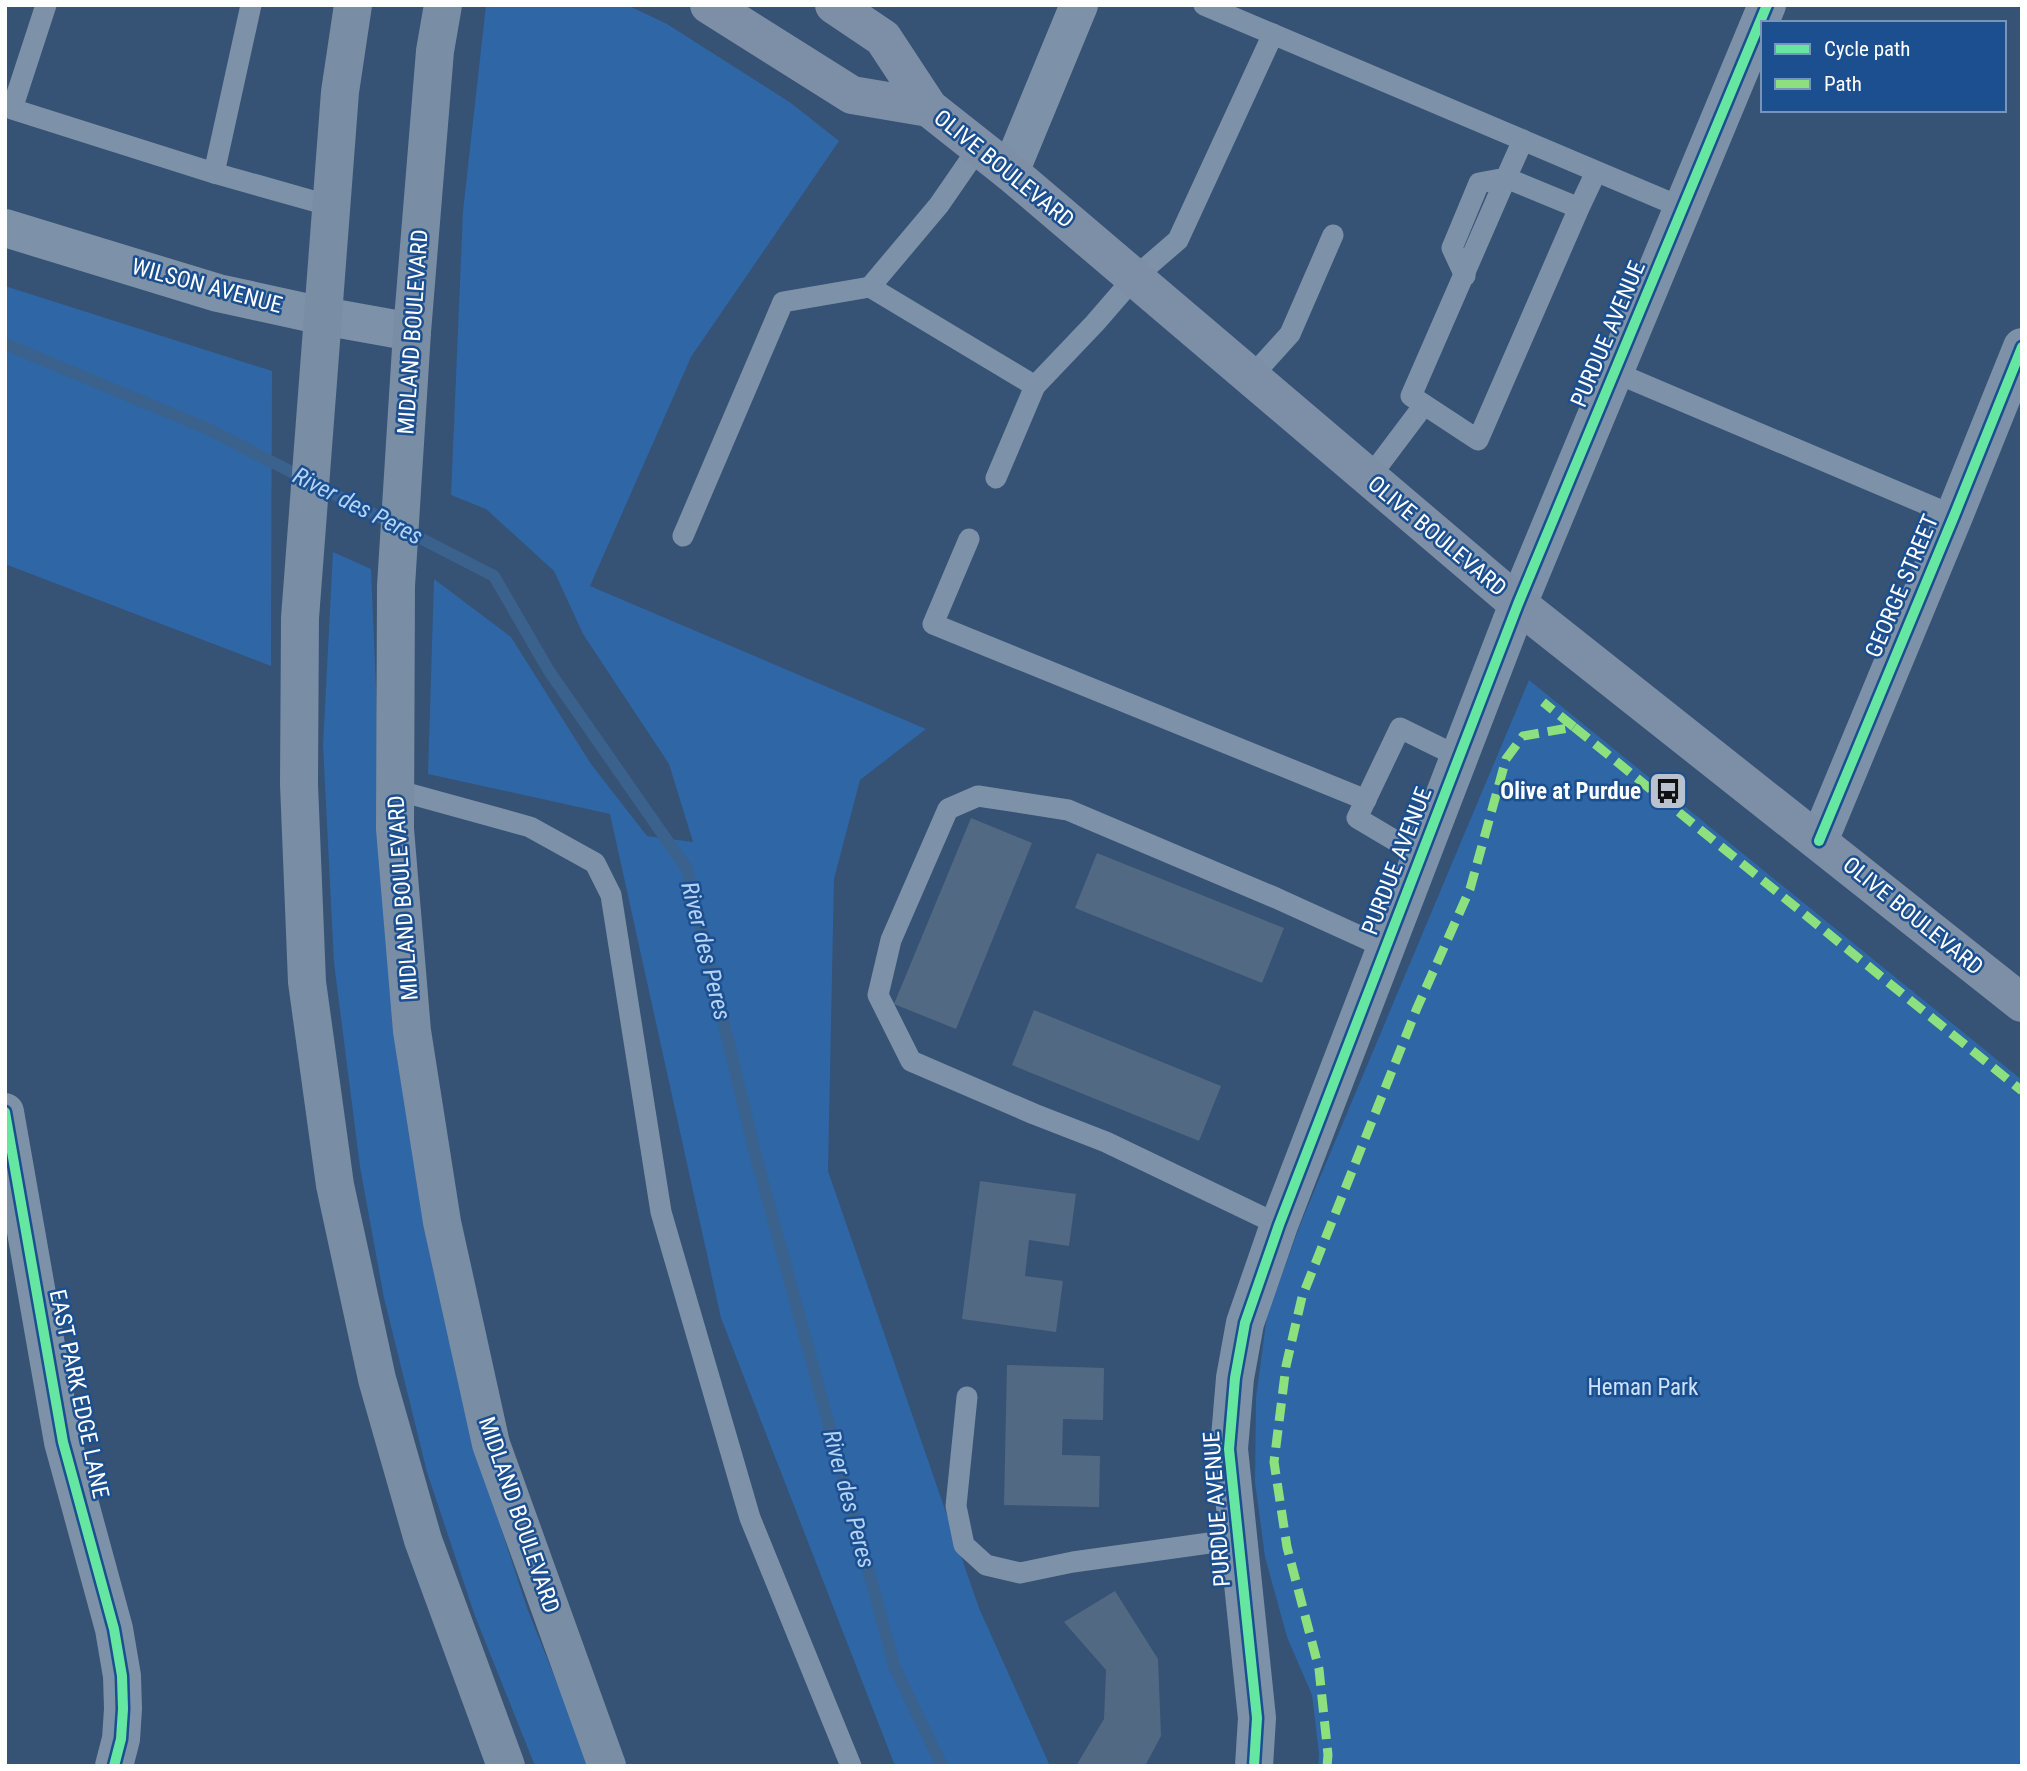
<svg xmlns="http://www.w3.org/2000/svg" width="2027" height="1771" font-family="'Roboto Condensed',sans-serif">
  <rect width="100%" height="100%" fill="#365274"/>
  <g fill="#2f66a5">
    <path d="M486,5H627L667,24L791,103L839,141L691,357L590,586L926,729L860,780L834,879L828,1171L979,1608L1050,1766H895L721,1318L610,814L428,774L434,579L511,637L591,764L647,836L693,842L669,764L583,634L554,571L486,509L451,495L463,211Z"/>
    <path d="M5,286L272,371L271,666L5,564Z"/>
    <path d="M333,552L371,569L382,827L476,1451L527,1608L590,1766H535L475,1616L427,1472L384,1298L360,1167L334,963L323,745Z"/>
    <path d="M1529,680L2022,1080V1766H1318L1319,1754L1312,1695L1287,1637L1265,1557L1255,1482L1256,1397L1267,1316L1300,1225Z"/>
  </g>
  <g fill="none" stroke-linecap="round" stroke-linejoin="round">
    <path stroke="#3b618d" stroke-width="12" d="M5,344L208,429L494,576L549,671L687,869L755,1153L895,1668L942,1766"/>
  </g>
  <g fill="#526984">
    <path d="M971,818L1032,843L956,1029L894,1004Z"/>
    <path d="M1097,853L1284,928L1262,983L1075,908Z"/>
    <path d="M1034,1010L1221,1086L1199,1141L1012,1065Z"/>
    <path d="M980,1181L1076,1194L1069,1246L1029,1240L1025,1276L1063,1281L1056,1332L962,1319Z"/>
    <path d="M1007,1365L1104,1368L1103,1420L1063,1419L1062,1455L1100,1456L1099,1507L1004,1505Z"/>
    <path d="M1115,1591L1158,1659L1161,1736L1145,1766H1076L1104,1719L1106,1670L1064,1622Z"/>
  </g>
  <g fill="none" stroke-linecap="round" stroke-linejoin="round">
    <g stroke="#7d92a8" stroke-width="21">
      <path d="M46,5L12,109L214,173L251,5"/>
      <path d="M1204,5L1683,208"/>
      <path d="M979,147L939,205L870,287L1035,386"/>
      <path d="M214,173L331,206"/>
      <path d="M1579,208L1506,178L1411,396L1478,440L1579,208L1596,172"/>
      <path d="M1465,276L1452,248L1479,183L1506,178L1523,140"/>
      <path d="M1614,372L1954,516"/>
      <path d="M1251,377L1290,334L1333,235"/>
      <path d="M996,478L1035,386L1095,323L1134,278L1178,240L1273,34"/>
      <path d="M1369,478L1424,405"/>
      <path d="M683,536L783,302L870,287"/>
      <path d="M969,539L933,624L1366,800"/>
      <path d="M396,790L530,827L595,863L611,895L661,1212L750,1518L851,1766"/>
      <path d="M1421,856L1357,818L1400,728L1459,757"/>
      <path d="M1279,1225L1106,1142L1034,1114L911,1061L878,995L891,940L948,809L978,796L1068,810L1276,898L1386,948"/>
      <path d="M967,1397L956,1506L964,1545L986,1565L1020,1573L1073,1562L1238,1539"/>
    </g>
    <g stroke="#7d92a8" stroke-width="38">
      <path d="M1010,172L1079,5"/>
      <path d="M5,228L218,293L323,316L412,332"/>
      <path d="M1819,841L1954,516L2022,347"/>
      <path d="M5,1112L63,1442L114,1629L122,1676L123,1709L121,1739L114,1766"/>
      <path d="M1254,1766L1257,1718L1229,1449L1235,1378L1245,1323L1279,1225L1518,604L1767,5"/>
    </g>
    <g stroke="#798da4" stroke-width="38">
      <path d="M353,5L340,92L300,618L299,784L307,982L335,1185L377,1379L423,1540L506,1766"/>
      <path d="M443,5L435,51L412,332L396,586L395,829L412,1031L442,1222L491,1444L607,1766"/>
    </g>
    <g stroke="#7d8ea7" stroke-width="38">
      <path d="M709,5L852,95L929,108"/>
      <path d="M834,5L883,38L929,108L1010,172L1518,604L2022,1003"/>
    </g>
    <g stroke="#8de07e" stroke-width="9" stroke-dasharray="18 9" stroke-linecap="butt">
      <path d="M1574,727L2022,1091"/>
      <path d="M1327,1766L1328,1755L1319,1669L1287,1547L1274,1462L1286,1366L1302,1297L1417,1008L1470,889L1506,759L1523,736L1574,727L1543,702"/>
    </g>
    <g stroke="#1b4f8f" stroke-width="15">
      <g id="cycleway">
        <path d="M1819,841L1954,516L2022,347"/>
        <path d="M5,1112L63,1442L114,1629L122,1676L123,1709L121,1739L114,1766"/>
        <path d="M1254,1766L1257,1718L1229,1449L1235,1378L1245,1323L1279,1225L1518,604L1767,5"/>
      </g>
    </g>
    <use href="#cycleway" stroke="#66e7a1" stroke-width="10"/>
  </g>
  <defs>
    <g id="bus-square" transform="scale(2.0125)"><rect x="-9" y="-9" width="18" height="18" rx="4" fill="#b9c2ce" stroke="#1b4f8f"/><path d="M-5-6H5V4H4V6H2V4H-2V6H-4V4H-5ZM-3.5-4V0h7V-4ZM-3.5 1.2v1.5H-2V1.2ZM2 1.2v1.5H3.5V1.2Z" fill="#111"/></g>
  </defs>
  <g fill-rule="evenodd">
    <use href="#bus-square" x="1668" y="791"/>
  </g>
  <g text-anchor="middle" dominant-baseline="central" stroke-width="5" stroke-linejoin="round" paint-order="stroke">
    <g font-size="23" fill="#fff" stroke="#1b4f8f">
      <text transform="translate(1004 169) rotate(39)">OLIVE BOULEVARD</text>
      <text transform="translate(207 286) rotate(15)">WILSON AVENUE</text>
      <text transform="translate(413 332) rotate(-86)">MIDLAND BOULEVARD</text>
      <text transform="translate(1608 334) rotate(-67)">PURDUE AVENUE</text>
      <text transform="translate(1437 536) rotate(40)">OLIVE BOULEVARD</text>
      <text transform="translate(1902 586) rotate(-67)">GEORGE STREET</text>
      <text transform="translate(1397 861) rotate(-69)">PURDUE AVENUE</text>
      <text transform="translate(403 898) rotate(-94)">MIDLAND BOULEVARD</text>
      <text transform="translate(1913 916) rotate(39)">OLIVE BOULEVARD</text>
      <text transform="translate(79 1394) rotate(78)">EAST PARK EDGE LANE</text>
      <text transform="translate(1217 1509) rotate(-94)">PURDUE AVENUE</text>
      <text transform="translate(519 1515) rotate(71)">MIDLAND BOULEVARD</text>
    </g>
    <g font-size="23" font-weight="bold" fill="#fff" stroke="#1b4f8f" text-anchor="end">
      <text x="1641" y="791">Olive at Purdue</text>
    </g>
    <g font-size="23" fill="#cfe3fa" stroke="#1b4f8f">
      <text x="1643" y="1387">Heman Park</text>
    </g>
    <g font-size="24" font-style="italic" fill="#b5d3f5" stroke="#1b4f8f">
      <text transform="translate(358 506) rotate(27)">River des Peres</text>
      <text transform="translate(706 951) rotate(76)">River des Peres</text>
      <text transform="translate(849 1499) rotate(75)">River des Peres</text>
    </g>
  </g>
  <rect width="2027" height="1771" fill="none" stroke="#ffffff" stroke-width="14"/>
  <rect x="1761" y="21" width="245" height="91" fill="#1b4f8f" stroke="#7695bc" stroke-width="2"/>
  <rect x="1775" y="44" width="35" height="10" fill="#66e7a1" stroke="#7695bc" stroke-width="2"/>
  <text x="1824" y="56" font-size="21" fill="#ffffff">Cycle path</text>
  <rect x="1775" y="79" width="35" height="10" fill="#8de07e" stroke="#7695bc" stroke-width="2"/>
  <text x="1824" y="91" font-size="21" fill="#ffffff">Path</text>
</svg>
